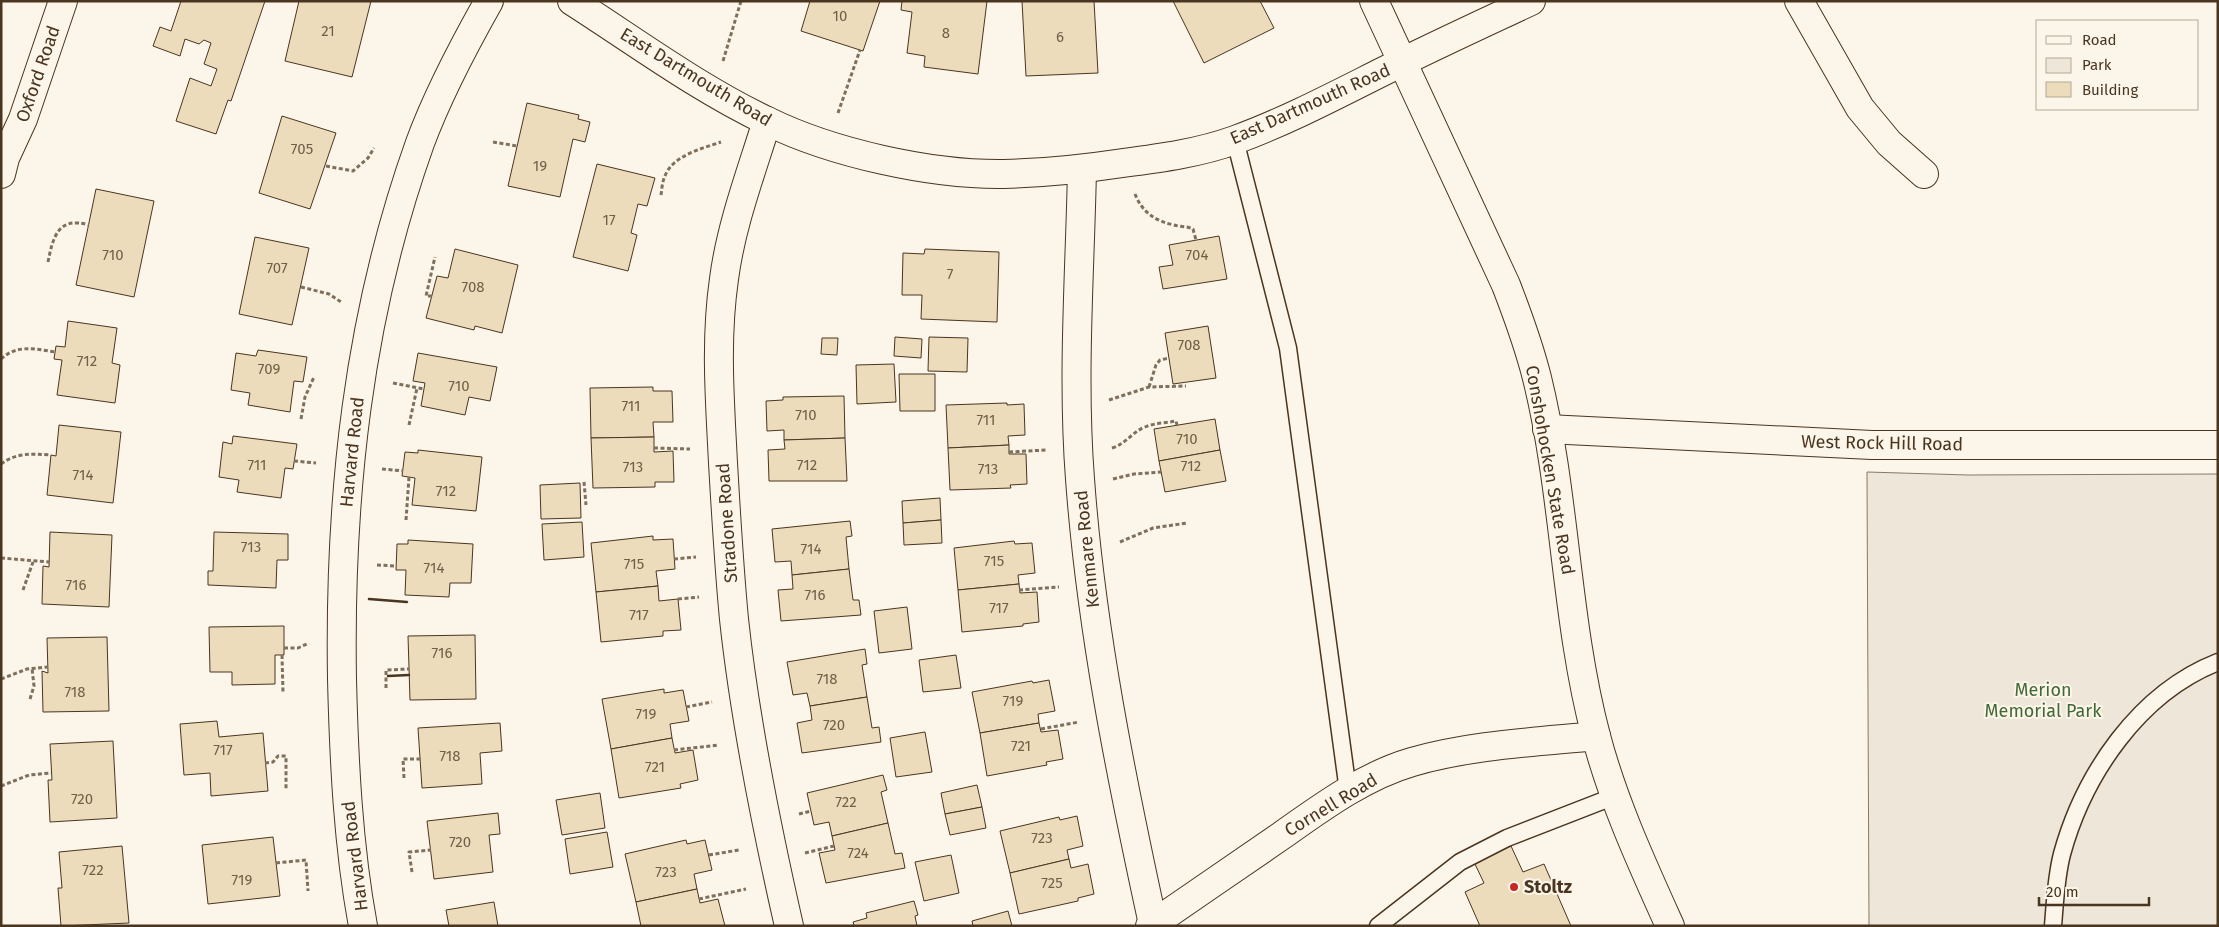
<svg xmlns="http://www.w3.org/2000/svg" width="2219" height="927" font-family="'Fira Sans',sans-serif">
  <rect width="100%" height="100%" fill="#fbf6e9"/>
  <path fill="#ede6d9" stroke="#887966" d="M1867,472L1968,475L2218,474V926H1869Z"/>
  <g fill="#ecdcbc" stroke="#4a3520">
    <path d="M181,1H265L231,101L228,100L216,134L176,121L190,78L211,86L217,69L204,64L211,43L204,40L199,44L185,39L180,56L153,46L160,27L171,31Z"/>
    <path d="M299,1H371L352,77L285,61Z"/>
    <path d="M810,1H880L863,51L801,31Z"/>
    <path d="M902,1H987L978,74L924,67L925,56L907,53L912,12L901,10Z"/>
    <path d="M1022,1H1094L1098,73L1026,76Z"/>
    <path d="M1173,1H1260L1274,28L1204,63Z"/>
    <path d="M527,103L579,115L578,119L590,122L585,142L573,139L560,197L508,186Z"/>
    <path d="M282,116L336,133L310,209L259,193Z"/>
    <path d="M597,164L655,178L647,206L638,204L631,233L637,235L628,271L573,257Z"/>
    <path d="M96,189L154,201L134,297L76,285Z"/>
    <path d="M1219,236L1227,279L1163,289L1159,267L1173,265L1169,245Z"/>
    <path d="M255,237L309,248L292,325L239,314Z"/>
    <path d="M455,249L518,265L502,333L475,326L474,330L426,318L437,276L448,278Z"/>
    <path d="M925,249L999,252L997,322L921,319L922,295H902L903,253L924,254Z"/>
    <path d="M68,321L117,328L112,363L120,365L115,403L57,395L62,360L54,359L56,346L65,347Z"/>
    <path d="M1208,326L1216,378L1173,384L1165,333Z"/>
    <path d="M895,337L922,339L921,358L894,356Z"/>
    <path d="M929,337L968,338L967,372L928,371Z"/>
    <path d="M822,338H838L837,355L821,354Z"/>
    <path d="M258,350L307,357L303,382L294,381L290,412L248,405L250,393L231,390L236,353L256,356Z"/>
    <path d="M418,353L497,367L490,401L469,397L465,415L421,406L425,383L413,381Z"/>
    <path d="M894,364L896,402L857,404L856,365Z"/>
    <path d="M899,374H935V411H900Z"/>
    <path d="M653,387V391H672L673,422H653L654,437L591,438L590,388Z"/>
    <path d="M844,396L845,438L784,440V430L767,431L766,401L783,400V397Z"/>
    <path d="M1007,403V405L1024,404L1025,435L1008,436L1009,445L948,448L946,405Z"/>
    <path d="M1215,419L1220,450L1159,461L1154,429Z"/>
    <path d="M59,425L121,432L113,503L47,495L51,455L56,456Z"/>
    <path d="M233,436L297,444L293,469L285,468L281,498L237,492L239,480L219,477L223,442L232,444Z"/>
    <path d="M654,437V452L673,451L674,482H655V487L593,488L591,438Z"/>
    <path d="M845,438L847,481H769L768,450L785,449L784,440Z"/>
    <path d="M1009,445V454H1026L1027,484L1010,485L1011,488L950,490L948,448Z"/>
    <path d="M418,450L482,457L476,511L412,505L415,478L402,476L405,452L418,453Z"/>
    <path d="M1220,450L1226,481L1165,492L1159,461Z"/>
    <path d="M580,483L581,518L541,519L540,485Z"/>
    <path d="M940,498L941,520L903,523L902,501Z"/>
    <path d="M941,520L942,543L904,545L903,523Z"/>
    <path d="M850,521L852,536L846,537L849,569L792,575L791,561L775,562L772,529Z"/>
    <path d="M582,522L584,557L544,560L542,524Z"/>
    <path d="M50,532L112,535L109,607L42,604L43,566L49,567Z"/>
    <path d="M214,532L288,534V560H277L276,588L208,585V571H213Z"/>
    <path d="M653,536V540L673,539L675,569L656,571L658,586L596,592L591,543Z"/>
    <path d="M408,540L473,544L471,583H450L449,597L405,595L406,570H396L397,544H408Z"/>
    <path d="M1014,541L1015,544L1032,543L1035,573L1018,575L1019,584L958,590L954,548Z"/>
    <path d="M849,569L853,600H859L861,615L781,621L778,590L793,589L792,575Z"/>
    <path d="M1019,584L1020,593L1037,592L1039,622L1023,624V626L962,632L958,590Z"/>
    <path d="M658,586L659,601L678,599L681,630L663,631V636L601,642L596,592Z"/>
    <path d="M907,607L912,649L879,653L874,611Z"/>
    <path d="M284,626V655H275V684L232,685V672H210L209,627Z"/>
    <path d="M475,635L476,699L410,700L408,636Z"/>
    <path d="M107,637L109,711L43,712L42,671L48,673L47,638Z"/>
    <path d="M865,649L867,664L862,665L867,697L810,706L807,693L793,695L787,662Z"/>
    <path d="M956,655L961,688L923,692L919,660Z"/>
    <path d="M1049,680L1055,711L1038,714L1039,723L980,733L972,692L1032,681L1033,683Z"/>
    <path d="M664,689V693L683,690L689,721L670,724L672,738L611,749L602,699Z"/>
    <path d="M867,697L872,728L879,727L881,742L802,753L797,723L812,720L810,706Z"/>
    <path d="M217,721L219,737L263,733L268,791L211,796L210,773L184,775L180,724Z"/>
    <path d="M500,723L502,751L480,753L482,784L422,788L418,728Z"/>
    <path d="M1039,723L1041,732L1058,730L1063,759L1046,762L1047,765L987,776L980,733Z"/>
    <path d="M925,732L932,772L896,777L890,738Z"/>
    <path d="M672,738L675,753L693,750L698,780L680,784L681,788L619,798L611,749Z"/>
    <path d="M113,741L117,818L50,822L48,780H52L50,744Z"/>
    <path d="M883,775L887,790L881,792L888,823L832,836L829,822L814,825L807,793Z"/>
    <path d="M977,785L982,807L945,814L941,793Z"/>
    <path d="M600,793L605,828L562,835L556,800Z"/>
    <path d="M982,807L986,828L950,835L945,814Z"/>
    <path d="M498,813L500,834L489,835L493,872L434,879L427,821Z"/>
    <path d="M1077,816L1083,846L1067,850L1069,859L1010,873L1000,831L1059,817L1060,820Z"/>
    <path d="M888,823L895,854L902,853L905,868L826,883L819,853L835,850L832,836Z"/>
    <path d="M607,832L613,867L570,874L565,839Z"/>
    <path d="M273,837L280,896L208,904L202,845Z"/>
    <path d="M686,840L687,844L705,840L712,870L694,874L697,889L636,902L625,854Z"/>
    <path d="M122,846L129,923L61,926L58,888H62L59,852Z"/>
    <path d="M1511,846L1523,872L1544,864L1571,926H1480L1465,892L1484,883L1474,862Z"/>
    <path d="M951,855L959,893L924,901L915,862Z"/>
    <path d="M1069,859L1071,868L1088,864L1094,894L1078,898V901L1019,914L1010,873Z"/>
    <path d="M697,889L700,903L718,899L725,926H641L636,902Z"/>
    <path d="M914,901L918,915L915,916L917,926H849L854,925L853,922L867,918L866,913Z"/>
    <path d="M494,902L498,926H449L446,910Z"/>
    <path d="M1008,911L1012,926H973L972,921Z"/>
  </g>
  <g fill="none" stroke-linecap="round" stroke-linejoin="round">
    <g stroke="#4a3520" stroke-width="19">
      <g id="service">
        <path d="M1235,140L1288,348L1348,791"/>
        <path d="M1378,926L1460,862L1507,838L1615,796"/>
        <path d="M2053,926C2055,902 2056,877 2062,854C2084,774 2139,693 2218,662"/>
      </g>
    </g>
    <g stroke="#4a3520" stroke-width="30">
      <g id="minor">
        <path d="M572,1C636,42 698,88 767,121C832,153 931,175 1004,174C1044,173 1083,169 1123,163C1161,158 1199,153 1235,140C1287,121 1336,95 1386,70C1434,46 1482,24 1531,1"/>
        <path d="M1799,1L1860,108L1889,143L1924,174"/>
        <path d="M767,121C751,173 731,225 724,279C715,341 720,402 723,463C726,515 729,567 734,619C745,722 766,825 789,926"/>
        <path d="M1082,169C1080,272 1072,376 1080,479C1091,629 1121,777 1153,924"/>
        <path d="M1,174L5,158L23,119L63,1"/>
        <path d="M1547,429L1872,445H2218"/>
        <path d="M363,926C348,845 344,761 342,679C339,496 358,316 420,143C438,94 463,47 489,1"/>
        <path d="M1150,926C1194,896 1237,866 1281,836C1322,807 1364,776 1412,762C1470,745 1536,742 1596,736"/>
      </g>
    </g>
    <g stroke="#4a3520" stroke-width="30">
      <path id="secondary" d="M1374,1L1506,285C1518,316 1529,346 1537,378C1566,496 1565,619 1596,736C1613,801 1642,864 1670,926"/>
    </g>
    <g stroke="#7f6f5c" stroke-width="3" stroke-dasharray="4 2.5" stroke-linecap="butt">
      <path d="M723,61L741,1"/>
      <path d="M838,113L860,50"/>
      <path d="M493,142L517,146"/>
      <path d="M326,166L353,171L368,158L374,148"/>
      <path d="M1135,194C1142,212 1155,221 1174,225C1180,227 1187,226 1193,229L1196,240"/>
      <path d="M661,195C662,189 662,182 665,176C672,156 703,148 721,142"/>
      <path d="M48,262C53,237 58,216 89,225"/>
      <path d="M301,287L329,294L341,302"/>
      <path d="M432,296H426L435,257"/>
      <path d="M1,359C17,344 36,349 55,352"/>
      <path d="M393,383L424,389"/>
      <path d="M1149,387L1156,365L1160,360L1169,358"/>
      <path d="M1109,400L1149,387L1186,386"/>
      <path d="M301,419L305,397L314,377"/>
      <path d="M409,425L417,388"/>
      <path d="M654,448L690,449"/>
      <path d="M1112,448C1126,444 1132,432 1145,427C1154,423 1166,423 1176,421L1177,425"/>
      <path d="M1009,452L1046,450"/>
      <path d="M294,461L316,463"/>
      <path d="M1,464C17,452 32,454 51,455"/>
      <path d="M382,469L403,471"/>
      <path d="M1113,479L1134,474L1161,472"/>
      <path d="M584,482L586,505"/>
      <path d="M406,520L409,477"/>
      <path d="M1120,542L1153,528L1187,523"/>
      <path d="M1,558L49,562"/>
      <path d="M674,559L696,557"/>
      <path d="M377,565L396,566"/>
      <path d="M23,590L33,562"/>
      <path d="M1019,590L1059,587"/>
      <path d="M678,599L699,597"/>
      <path d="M284,648H298L309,643"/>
      <path d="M282,655L283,693"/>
      <path d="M1,679L27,669L48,667"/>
      <path d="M386,688V670L409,669"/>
      <path d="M30,699L34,686L32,668"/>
      <path d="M686,707L712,702"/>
      <path d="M1041,729L1079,722"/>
      <path d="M674,750L719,745"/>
      <path d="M265,763L273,762L278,756H286V790"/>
      <path d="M404,778L403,759H420"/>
      <path d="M1,786L29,775L51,773"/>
      <path d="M799,814L811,811"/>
      <path d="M805,853L834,846"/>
      <path d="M709,855L739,850"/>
      <path d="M276,863L306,860L308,891"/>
      <path d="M412,872L409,852L431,850"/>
      <path d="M699,899L746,889"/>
    </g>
    <use href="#service" stroke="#fbf6e9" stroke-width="16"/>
    <use href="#minor" stroke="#fbf6e9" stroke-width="28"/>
    <use href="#secondary" stroke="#fbf6e9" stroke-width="28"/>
    <g stroke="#4a3520" stroke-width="2.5">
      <path d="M369,599L407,602"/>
      <path d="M388,676L409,675"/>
    </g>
  </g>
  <circle fill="#c62828" stroke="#fbf6e9" stroke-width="2" cx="1514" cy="887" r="5"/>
  <g text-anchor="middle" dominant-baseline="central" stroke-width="4" stroke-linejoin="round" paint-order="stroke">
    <g font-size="15" fill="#725f47">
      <text x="840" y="16">10</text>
      <text x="328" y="31">21</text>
      <text x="946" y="33">8</text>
      <text x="1060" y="37">6</text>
      <text x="302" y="149">705</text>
      <text x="540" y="166">19</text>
      <text x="609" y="220">17</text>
      <text x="113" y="255">710</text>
      <text x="1197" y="255">704</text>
      <text x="277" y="268">707</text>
      <text x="950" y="274">7</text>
      <text x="473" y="287">708</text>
      <text x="1189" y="345">708</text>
      <text x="87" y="361">712</text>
      <text x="269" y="369">709</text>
      <text x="459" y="386">710</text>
      <text x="631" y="406">711</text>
      <text x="806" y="415">710</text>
      <text x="986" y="420">711</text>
      <text x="1187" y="439">710</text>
      <text x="257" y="465">711</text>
      <text x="807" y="465">712</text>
      <text x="1191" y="466">712</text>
      <text x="633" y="467">713</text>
      <text x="988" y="469">713</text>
      <text x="83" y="475">714</text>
      <text x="446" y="491">712</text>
      <text x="251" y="547">713</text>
      <text x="811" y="549">714</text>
      <text x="994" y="561">715</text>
      <text x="634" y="564">715</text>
      <text x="434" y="568">714</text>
      <text x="76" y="585">716</text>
      <text x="815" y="595">716</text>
      <text x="999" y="608">717</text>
      <text x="639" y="615">717</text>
      <text x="442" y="653">716</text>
      <text x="827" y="679">718</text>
      <text x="75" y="692">718</text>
      <text x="1013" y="701">719</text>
      <text x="646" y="714">719</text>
      <text x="834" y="725">720</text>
      <text x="1021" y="746">721</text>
      <text x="223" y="750">717</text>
      <text x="450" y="756">718</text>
      <text x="655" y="767">721</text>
      <text x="82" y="799">720</text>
      <text x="846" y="802">722</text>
      <text x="1042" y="838">723</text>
      <text x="460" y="842">720</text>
      <text x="858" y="853">724</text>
      <text x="93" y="870">722</text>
      <text x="666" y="872">723</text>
      <text x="242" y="880">719</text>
      <text x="1052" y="883">725</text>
    </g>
    <g font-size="18" fill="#4a3520" stroke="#fbf6e9">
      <text transform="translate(38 74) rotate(-71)">Oxford Road</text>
      <text transform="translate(696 77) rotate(31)">East Dartmouth Road</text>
      <text transform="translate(1310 104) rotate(-24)">East Dartmouth Road</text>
      <text transform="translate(1882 443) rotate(1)">West Rock Hill Road</text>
      <text transform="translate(352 452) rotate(-84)">Harvard Road</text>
      <text transform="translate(1550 470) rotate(80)">Conshohocken State Road</text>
      <text transform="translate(727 523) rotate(-94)">Stradone Road</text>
      <text transform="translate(1087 549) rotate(-96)">Kenmare Road</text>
      <text transform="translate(1331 805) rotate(-31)">Cornell Road</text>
      <text transform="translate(355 856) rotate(-97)">Harvard Road</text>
    </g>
    <g font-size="18" fill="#436837" stroke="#fbf6e9">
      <text x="2043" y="690">Merion<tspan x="2043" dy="21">Memorial Park</tspan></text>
    </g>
    <g font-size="18" font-weight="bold" fill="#4a3520" stroke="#fbf6e9" text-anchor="start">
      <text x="1524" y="887">Stoltz</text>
    </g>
  </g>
  <rect width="2219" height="927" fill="none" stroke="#4a3520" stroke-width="5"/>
  <rect x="2036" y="20" width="162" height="90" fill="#fbf6e9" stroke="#b4a999"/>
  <rect x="2046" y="36" width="25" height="8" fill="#fbf6e9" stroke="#b4a999"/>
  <text x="2082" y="45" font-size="15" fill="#4a3520">Road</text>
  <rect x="2046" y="58" width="25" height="15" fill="#ede6d9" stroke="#b4a999"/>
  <text x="2082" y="70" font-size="15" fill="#4a3520">Park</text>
  <rect x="2046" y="82" width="25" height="15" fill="#ecdcbc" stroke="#b4a999"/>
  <text x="2082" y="95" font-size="15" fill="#4a3520">Building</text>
  <path d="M2039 897v8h110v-8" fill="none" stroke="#4a3520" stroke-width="2.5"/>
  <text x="2046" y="897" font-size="15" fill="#4a3520" stroke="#fbf6e9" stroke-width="4" paint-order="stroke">20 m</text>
</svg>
